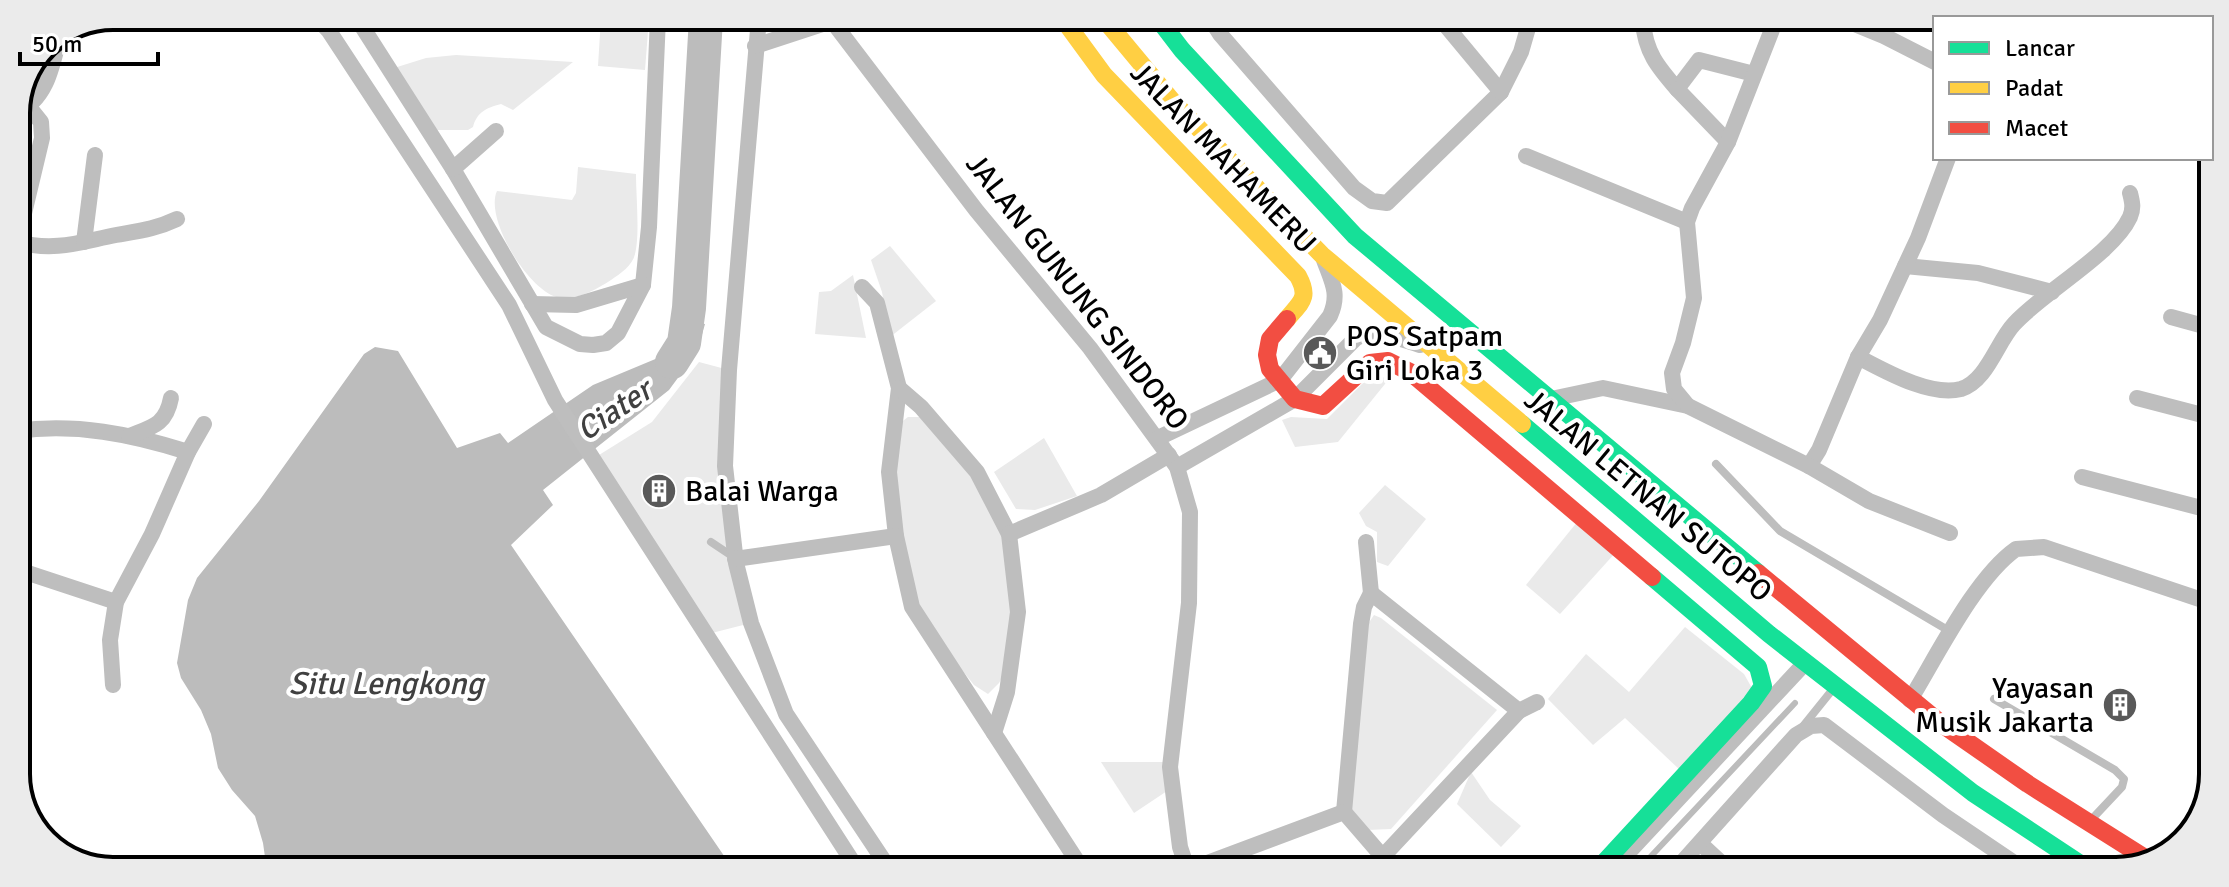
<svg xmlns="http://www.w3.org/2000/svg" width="2229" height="887" font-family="Signika,sans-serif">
  <rect width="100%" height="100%" fill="#fff"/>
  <g fill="#eaeaea">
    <path d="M601,18H649L645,70L598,66Z"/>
    <path d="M775,18L822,19L774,42Z"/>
    <path d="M456,55L573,62L513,110L501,104C486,108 477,112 473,127L468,130H435L394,68L426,58Z"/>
    <path d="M578,167L636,174C636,196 640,234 635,254C633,265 620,274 611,280C597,289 578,300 560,298C529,293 484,218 497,191L572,200L576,193Z"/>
    <path d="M890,246L936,301L890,337L882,292L871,260Z"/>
    <path d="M853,275L866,338L815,334L819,292L831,291Z"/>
    <path d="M699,362L729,370L736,562L751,623L704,635L599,455L652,422Z"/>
    <path d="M1372,374L1389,379L1338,442L1295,447L1282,420L1291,417L1327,419Z"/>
    <path d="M908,417H922L943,431L1009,534L1011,662L999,683L988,694L974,685L912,607L889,467L899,424Z"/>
    <path d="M1044,438L1077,496L1035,510L1016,509L994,472Z"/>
    <path d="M1385,485L1426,519L1388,566L1377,562V532L1366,526L1359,513Z"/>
    <path d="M1578,521L1616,552L1560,614L1526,585Z"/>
    <path d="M1374,615L1381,618L1497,710L1391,829L1367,830L1351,808L1368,624Z"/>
    <path d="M1685,627L1744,674L1753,690L1680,770L1625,718L1593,745L1548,699L1586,654L1629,692Z"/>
    <path d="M1101,762H1165L1167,791L1134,813Z"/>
    <path d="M1471,772L1490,800L1521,826L1501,847L1457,804Z"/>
  </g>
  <path fill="#bcbcbc" d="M677,318L705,324L697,352L669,390L543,490L553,505L511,545L731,866L266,864L263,843L255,816L232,790L218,768L211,734L201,710L181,678L177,663L188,600L197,578L259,501L364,354L375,347L398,351L457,448L500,433L508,443L593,385L665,355L677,336Z"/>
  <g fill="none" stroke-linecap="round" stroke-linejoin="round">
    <path stroke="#bcbcbc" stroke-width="6" d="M1639,869L1795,703"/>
    <path stroke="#bcbcbc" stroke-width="34" d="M672,362L684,343L689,308L706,18"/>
    <g stroke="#bebebe" stroke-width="8">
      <path d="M1716,464L1780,531L1951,632"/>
      <path d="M711,542L735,558"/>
      <path d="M1994,699L2115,770L2124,779L2122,787L2091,820"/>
      <path d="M1804,725L1833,689"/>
    </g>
    <g stroke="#bebebe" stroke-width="16">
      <path d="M316,17L329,31L509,305L555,400L856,867"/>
      <path d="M356,17L453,169L546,327L580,344L593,345L606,343L618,333L643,285L649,227L658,18"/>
      <path d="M759,18L729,370L725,466L736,563L751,623L786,714L888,867"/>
      <path d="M1211,20L1220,34L1354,188L1372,201L1387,203L1501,92L1521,52L1530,21"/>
      <path d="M832,21L976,210L1090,348L1177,467L1190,512L1189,603L1170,767L1180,847L1187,868"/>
      <path d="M1442,21L1501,92"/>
      <path d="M1643,21C1645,52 1658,67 1677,89L1699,60L1754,74"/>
      <path d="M1850,22L1884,36L1935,62"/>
      <path d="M755,46L832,21L831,19"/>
      <path d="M1677,89L1728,142"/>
      <path d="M16,113C46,100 52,68 59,38"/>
      <path d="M1526,156L1687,222"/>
      <path d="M453,169L496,131"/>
      <path d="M17,242C55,252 80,242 116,235C138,231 156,229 177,219"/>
      <path d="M84,242L95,155"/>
      <path d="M16,247L42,138L41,122L29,107"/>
      <path d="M1905,266L1978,273L2052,292"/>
      <path d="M862,287L877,303L899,388L889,472L896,536L912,607L1081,867"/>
      <path d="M532,304L576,305L643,285"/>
      <path d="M2171,317L2211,328"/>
      <path d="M1858,357C1885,371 1930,397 1961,389C1987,381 1997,342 2014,324C2043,292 2113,254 2130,217C2134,208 2132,201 2130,193"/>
      <path d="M899,388L921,407L977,472L1009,534L1018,612L1007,692L994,733"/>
      <path d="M2137,398L2210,417"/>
      <path d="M1551,399L1603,388L1688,406L1809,466L1819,450L1858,357L1880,320L1918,238L1948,158"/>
      <path d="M1688,406L1674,389L1672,373L1683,343L1694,298L1687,222L1692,208L1728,142L1775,22"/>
      <path d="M16,431C76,423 131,434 188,452"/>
      <path d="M129,436C152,427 166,425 171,398"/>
      <path d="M1158,438L1280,380L1330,316C1340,294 1332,282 1324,260"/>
      <path d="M1809,466L1869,501L1950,533"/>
      <path d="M1177,467L1295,399L1356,338C1378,328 1399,339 1420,345"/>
      <path d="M2082,477L2209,510"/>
      <path d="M1009,534L1101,495L1169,455"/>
      <path d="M1366,542L1371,593"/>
      <path d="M735,559L896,536"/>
      <path d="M16,569L116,602"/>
      <path d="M113,685L110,640L116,602L152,534L188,452L204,424"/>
      <path d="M1910,700C1937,656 1975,578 2016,549L2044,547L2208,602"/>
      <path d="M1519,711L1537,702"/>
      <path d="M1344,812L1361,624L1364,607L1371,593L1519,711L1372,868"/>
      <path d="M1701,844L1729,870"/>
      <path d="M1194,868L1344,812L1382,856"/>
      <path d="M1613,869L1806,662"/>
      <path d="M1676,869L1796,735L1811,726L1824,725L1943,815L2026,871"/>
    </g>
    <g stroke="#16e098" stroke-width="18">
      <path d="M1159,20L1182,50L1355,236L1758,573"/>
      <path d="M1522,424L1769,634L1973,793L2091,871"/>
      <path d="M1598,869L1751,703L1763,686L1758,667L1652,577"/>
    </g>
    <g stroke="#ffcf43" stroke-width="18">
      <path d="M1063,19L1104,75L1298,276C1310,298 1301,302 1287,319"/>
      <path d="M1104,19L1173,102L1322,255L1522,424"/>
    </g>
    <g stroke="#f24e42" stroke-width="18">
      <path d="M1287,319L1270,339L1267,355L1270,369L1295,399L1323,406L1370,363L1388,361L1410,372L1652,577"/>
      <path d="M1758,573L1939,722L2028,784L2150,861"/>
    </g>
  </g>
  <defs>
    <g id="civic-disc" transform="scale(1.8)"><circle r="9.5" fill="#595959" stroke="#fff"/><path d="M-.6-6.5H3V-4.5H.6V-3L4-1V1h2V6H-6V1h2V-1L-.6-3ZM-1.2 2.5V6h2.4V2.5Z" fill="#fff"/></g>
    <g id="building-disc" transform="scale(1.8)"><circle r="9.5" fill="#595959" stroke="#fff"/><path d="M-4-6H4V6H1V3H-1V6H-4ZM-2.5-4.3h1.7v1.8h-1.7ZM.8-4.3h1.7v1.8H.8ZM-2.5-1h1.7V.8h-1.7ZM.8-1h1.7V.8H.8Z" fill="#fff"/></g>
  </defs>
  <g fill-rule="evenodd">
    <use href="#civic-disc" x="1320" y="353"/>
    <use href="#building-disc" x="659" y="491"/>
    <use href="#building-disc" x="2120" y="705"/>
  </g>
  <g text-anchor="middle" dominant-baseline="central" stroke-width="8" stroke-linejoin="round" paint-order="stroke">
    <g font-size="30" fill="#000" stroke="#fff">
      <text transform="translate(1223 158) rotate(46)">JALAN MAHAMERU</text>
      <text transform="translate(1077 292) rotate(52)">JALAN GUNUNG SINDORO</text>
      <text transform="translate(1648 496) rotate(40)">JALAN LETNAN SUTOPO</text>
    </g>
    <g font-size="30" fill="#000" stroke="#fff" text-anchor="start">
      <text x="1346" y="336">POS Satpam<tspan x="1346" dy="34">Giri Loka 3</tspan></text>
      <text x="685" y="491">Balai Warga</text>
      <text x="2094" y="688" text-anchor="end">Yayasan<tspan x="2094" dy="34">Musik Jakarta</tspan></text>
    </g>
    <g font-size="32" font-style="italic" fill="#404040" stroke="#fff">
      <text transform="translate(614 410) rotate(-34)">Ciater</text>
      <text x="386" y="683">Situ Lengkong</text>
    </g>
  </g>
  <path d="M0 0H2229V887H0ZM113 30H2116A83 83 0 0 1 2199 113V774A83 83 0 0 1 2116 857H113A83 83 0 0 1 30 774V113A83 83 0 0 1 113 30Z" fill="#ebebeb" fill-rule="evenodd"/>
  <path fill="none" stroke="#000" stroke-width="4" d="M113 30H2116A83 83 0 0 1 2199 113V774A83 83 0 0 1 2116 857H113A83 83 0 0 1 30 774V113A83 83 0 0 1 113 30Z"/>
  <rect x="1933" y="16" width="280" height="144" fill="#ffffff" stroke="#999999" stroke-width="2"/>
  <rect x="1949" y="42" width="40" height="12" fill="#16e098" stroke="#999999" stroke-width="2"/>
  <text x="2005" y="56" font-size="24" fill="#000000">Lancar</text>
  <rect x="1949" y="82" width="40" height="12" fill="#ffcf43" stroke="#999999" stroke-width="2"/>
  <text x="2005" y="96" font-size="24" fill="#000000">Padat</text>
  <rect x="1949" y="122" width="40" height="12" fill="#f24e42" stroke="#999999" stroke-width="2"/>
  <text x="2005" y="136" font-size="24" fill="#000000">Macet</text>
  <path d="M20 52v12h138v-12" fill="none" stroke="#000000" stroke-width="4"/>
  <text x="32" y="52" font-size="24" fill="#000000" stroke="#ffffff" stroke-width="6" paint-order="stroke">50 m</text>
</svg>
